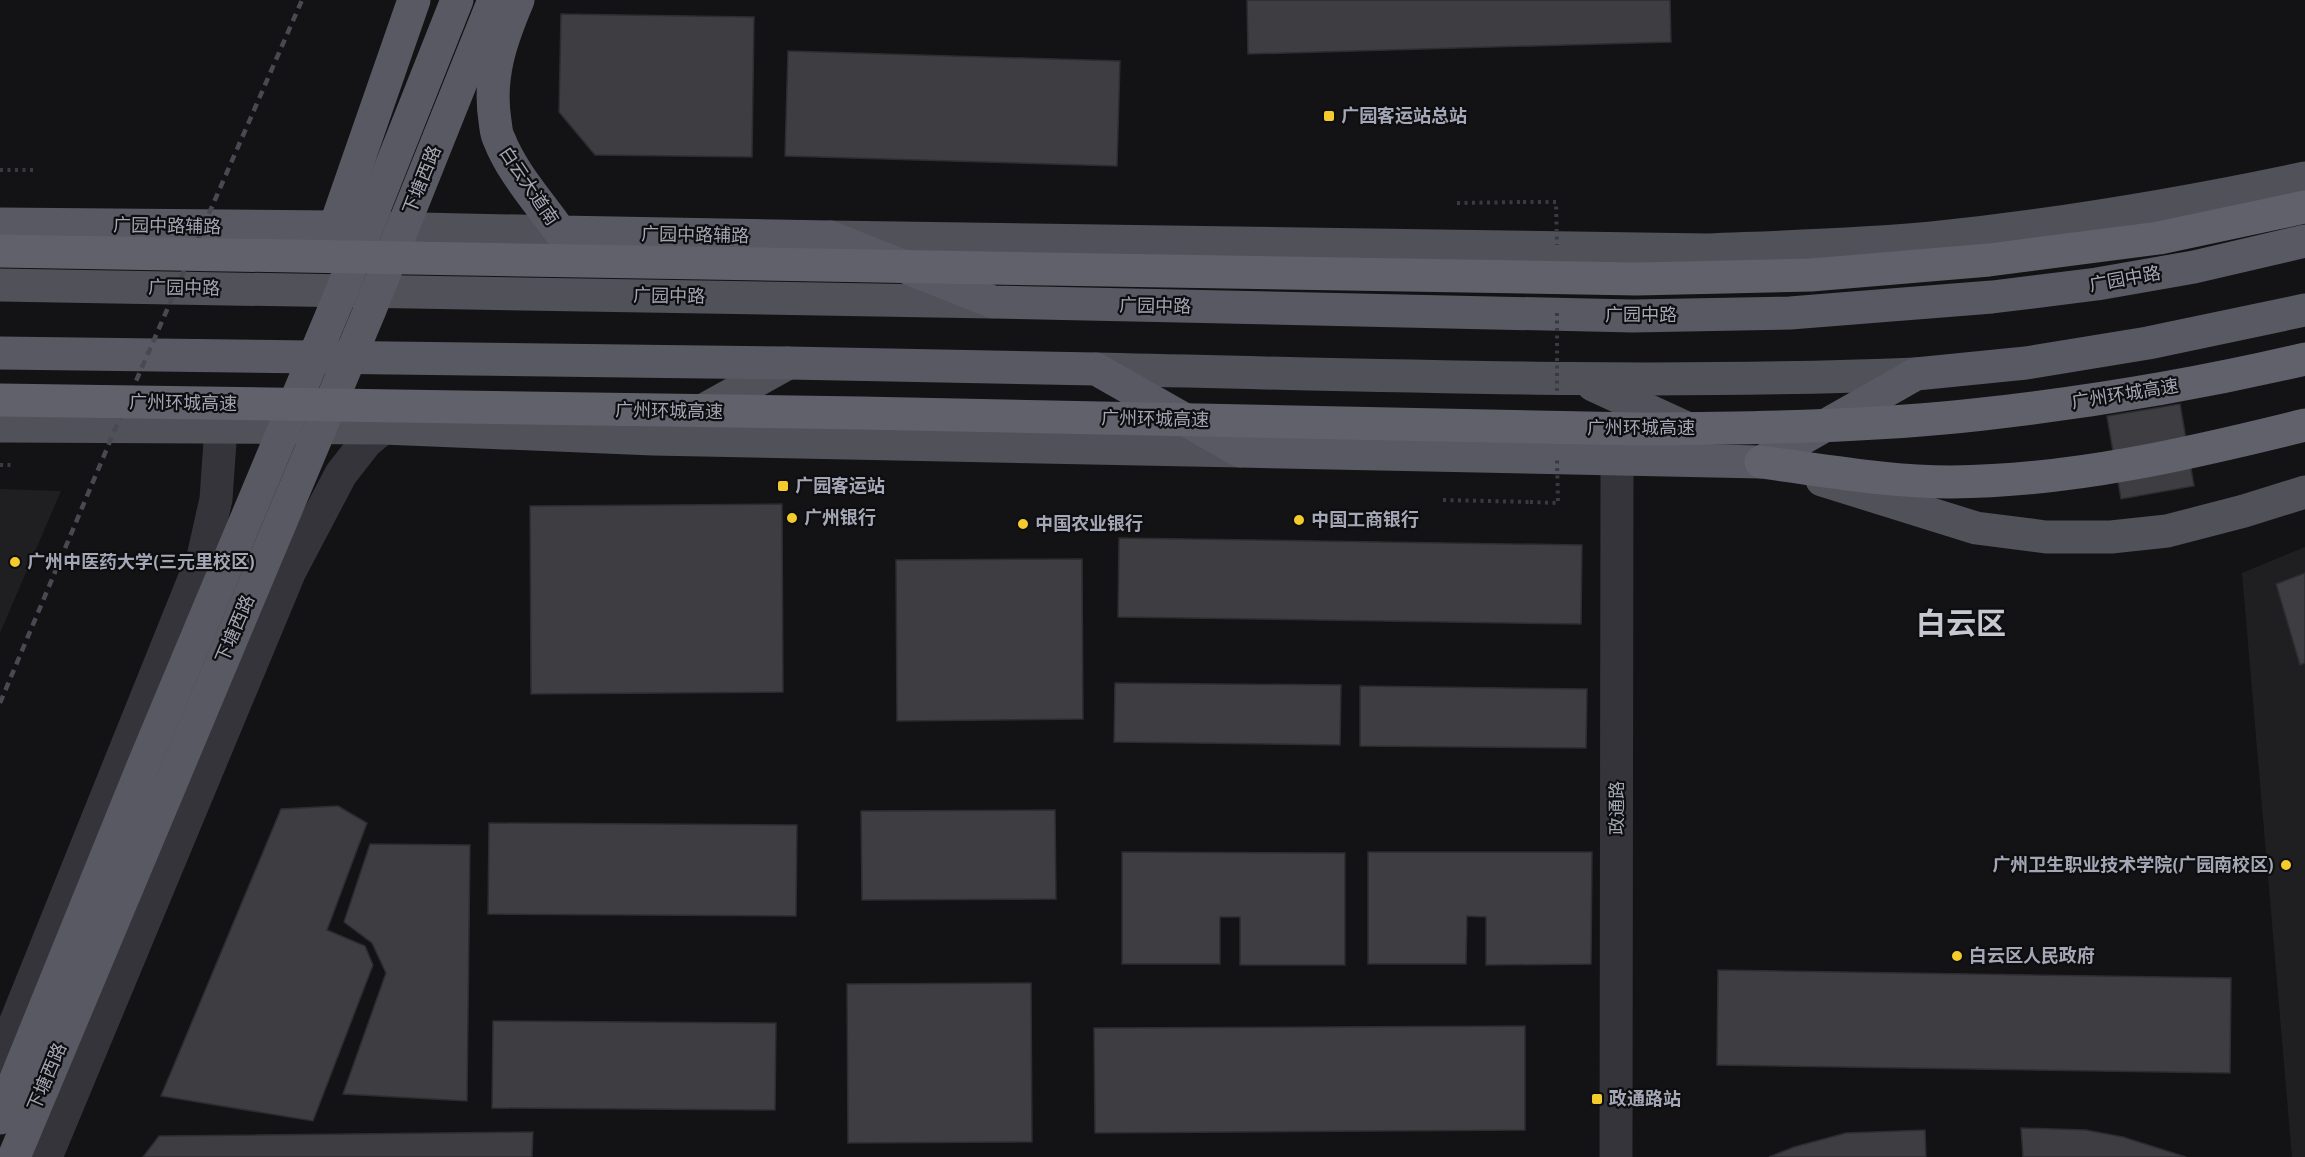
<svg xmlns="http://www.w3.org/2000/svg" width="2305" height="1157" font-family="Cabin,'Noto Sans SC',sans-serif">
  <rect width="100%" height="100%" fill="#131315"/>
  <g fill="#1f1f22">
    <path d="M0,489L61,491L0,633Z"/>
    <path d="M2305,547V1157H2292L2242,573Z"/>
  </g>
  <g fill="#3d3d42" stroke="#2d2d31" stroke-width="1.5">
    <path d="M1247,0H1670L1671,42L1248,54Z"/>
    <path d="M561,14L754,17L752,157L595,155L559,112Z"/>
    <path d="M788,51L1120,61L1117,166L785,156Z"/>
    <path d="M2180,404L2194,486L2121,499L2107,416Z"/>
    <path d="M782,504L783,692L531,694L530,506Z"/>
    <path d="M1119,538L1582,545L1581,624L1118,617Z"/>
    <path d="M1082,559L1083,719L897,721L896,560Z"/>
    <path d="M2305,573V663L2300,665L2276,584Z"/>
    <path d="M1115,683L1341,685L1340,745L1114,742Z"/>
    <path d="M1360,686L1587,689L1586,748L1360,746Z"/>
    <path d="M338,806L367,823L327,930L365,946L373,965L313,1121L161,1096L281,809Z"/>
    <path d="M1055,810L1056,899L862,900L861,811Z"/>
    <path d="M489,823L797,825L796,916L488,914Z"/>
    <path d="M370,844L470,845L467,1101L343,1094L386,973L372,943L344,922Z"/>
    <path d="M1122,852L1345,853V965H1240V917H1220V964H1122Z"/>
    <path d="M1368,852H1592L1591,964L1486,965V917L1467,916L1466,964H1368Z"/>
    <path d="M1718,970L2231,978L2230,1073L1717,1065Z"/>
    <path d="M1031,983L1032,1142L848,1143L847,984Z"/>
    <path d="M493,1021L776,1023L775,1110L492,1108Z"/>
    <path d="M1525,1026V1130L1095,1133L1094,1028Z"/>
    <path d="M2021,1128L2086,1130L2123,1137L2186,1157H2023Z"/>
    <path d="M1925,1130L1926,1157H1769L1794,1147L1846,1133Z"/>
    <path d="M533,1132L532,1157H143L159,1136Z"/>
  </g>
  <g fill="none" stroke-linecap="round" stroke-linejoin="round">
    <g stroke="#3a3b41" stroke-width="4" stroke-dasharray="3 4.5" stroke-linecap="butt">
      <path d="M0,170H35"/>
      <path d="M1457,203L1523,202"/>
      <path d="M0,465H11"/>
      <path d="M1443,500L1530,502"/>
    </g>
    <g stroke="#34343a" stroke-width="33">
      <path d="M0,1061L203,557L216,499L221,427"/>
      <path d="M46,1157L290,571L341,474L366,442L383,428"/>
      <path d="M1616,1157L1617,459"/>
    </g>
    <g stroke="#505159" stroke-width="33">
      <path d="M376,228L560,232"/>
      <path d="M830,237L1708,250C1783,247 1857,245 1932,238C2057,225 2182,204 2305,178"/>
      <path d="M0,285L991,302"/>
      <path d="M1096,369C1370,375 1643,385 1916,374"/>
      <path d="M1593,385L1693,431"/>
      <path d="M693,416L788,363"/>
      <path d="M0,426L383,428L653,439L1240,451"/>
      <path d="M1822,480L1976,528L2046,537H2111L2167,531L2244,511L2305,492"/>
    </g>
    <g stroke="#585962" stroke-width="33">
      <path d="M518,0C501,40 488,77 495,121C496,127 496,134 499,139C512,173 540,203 560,232L830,237L993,302L1633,316L1790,313L1992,297L2097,284L2194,267L2305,241"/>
      <path d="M0,224L335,227L414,0"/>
      <path d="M0,353L788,363L1096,369L1240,451L1761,462L1916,374L2026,363L2148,343L2305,310"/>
    </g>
    <path stroke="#60616b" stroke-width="33" d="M1761,462C1823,470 1888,482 1951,482C2072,481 2188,454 2305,425"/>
    <path stroke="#494a51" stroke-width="4.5" stroke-dasharray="8 6" stroke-linecap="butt" d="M0,703L116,427L302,0"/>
    <g stroke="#3a3b41" stroke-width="4" stroke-dasharray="3 4.5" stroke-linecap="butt">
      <path d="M1523,202H1556L1557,245"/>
      <path d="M1557,313V392"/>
      <path d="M1530,502L1558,503L1557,460"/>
    </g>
    <g stroke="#585962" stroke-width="33">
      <path d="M0,1118L143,766L338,300L457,0"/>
      <path d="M14,1157L369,312L494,0"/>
    </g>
    <g stroke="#60616b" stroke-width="33">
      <path d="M0,251L1637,279L1811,275L1989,260L2159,238L2305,207"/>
      <path d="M0,400L861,413L1638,429C1753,428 1869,427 1983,414C2091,402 2199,384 2305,359"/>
    </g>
  </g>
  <g fill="#f3cb2c" stroke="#0e0e10" stroke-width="2">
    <rect x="1323" y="110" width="12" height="12" rx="3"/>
    <rect x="777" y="480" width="12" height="12" rx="3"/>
    <circle cx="792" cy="518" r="6"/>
    <circle cx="1299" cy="520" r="6"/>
    <circle cx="1023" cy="524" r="6"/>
    <circle cx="15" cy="562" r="6"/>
    <circle cx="2286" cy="865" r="6"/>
    <circle cx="1957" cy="956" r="6"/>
    <rect x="1591" y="1093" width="12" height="12" rx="3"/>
  </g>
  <g text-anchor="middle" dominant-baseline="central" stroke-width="4.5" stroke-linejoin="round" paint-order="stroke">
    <g font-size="18" font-weight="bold" fill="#a4a7b5" stroke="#0e0e10" text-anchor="start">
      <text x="1341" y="116">广园客运站总站</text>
      <text x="795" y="486">广园客运站</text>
      <text x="804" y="518">广州银行</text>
      <text x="1311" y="520">中国工商银行</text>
      <text x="1035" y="524">中国农业银行</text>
      <text x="27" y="562">广州中医药大学(三元里校区)</text>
      <text x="2274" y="865" text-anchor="end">广州卫生职业技术学院(广园南校区)</text>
      <text x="1969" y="956">白云区人民政府</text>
      <text x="1609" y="1099">政通路站</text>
    </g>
    <g font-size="18" fill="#a4a7b5" stroke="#0e0e10">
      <text transform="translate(422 180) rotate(-68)">下塘西路</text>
      <text transform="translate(529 186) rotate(56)">白云大道南</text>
      <text transform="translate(167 226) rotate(1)">广园中路辅路</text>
      <text transform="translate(695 235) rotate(1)">广园中路辅路</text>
      <text transform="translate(2125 279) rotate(-10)">广园中路</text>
      <text transform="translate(184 288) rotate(1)">广园中路</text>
      <text transform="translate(669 296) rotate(1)">广园中路</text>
      <text transform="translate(1155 306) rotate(1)">广园中路</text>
      <text x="1641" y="315">广园中路</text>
      <text transform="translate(2125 394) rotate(-9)">广州环城高速</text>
      <text transform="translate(183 403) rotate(1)">广州环城高速</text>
      <text transform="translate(669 411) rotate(1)">广州环城高速</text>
      <text transform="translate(1155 419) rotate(1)">广州环城高速</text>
      <text x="1641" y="428">广州环城高速</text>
      <text transform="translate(235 629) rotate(-67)">下塘西路</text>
      <text transform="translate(1617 808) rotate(-90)">政通路</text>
      <text transform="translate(47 1077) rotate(-67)">下塘西路</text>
    </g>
    <g font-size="30" font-weight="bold" fill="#c5c7d1" stroke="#0e0e10">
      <text x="1961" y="623">白云区</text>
    </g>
  </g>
</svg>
